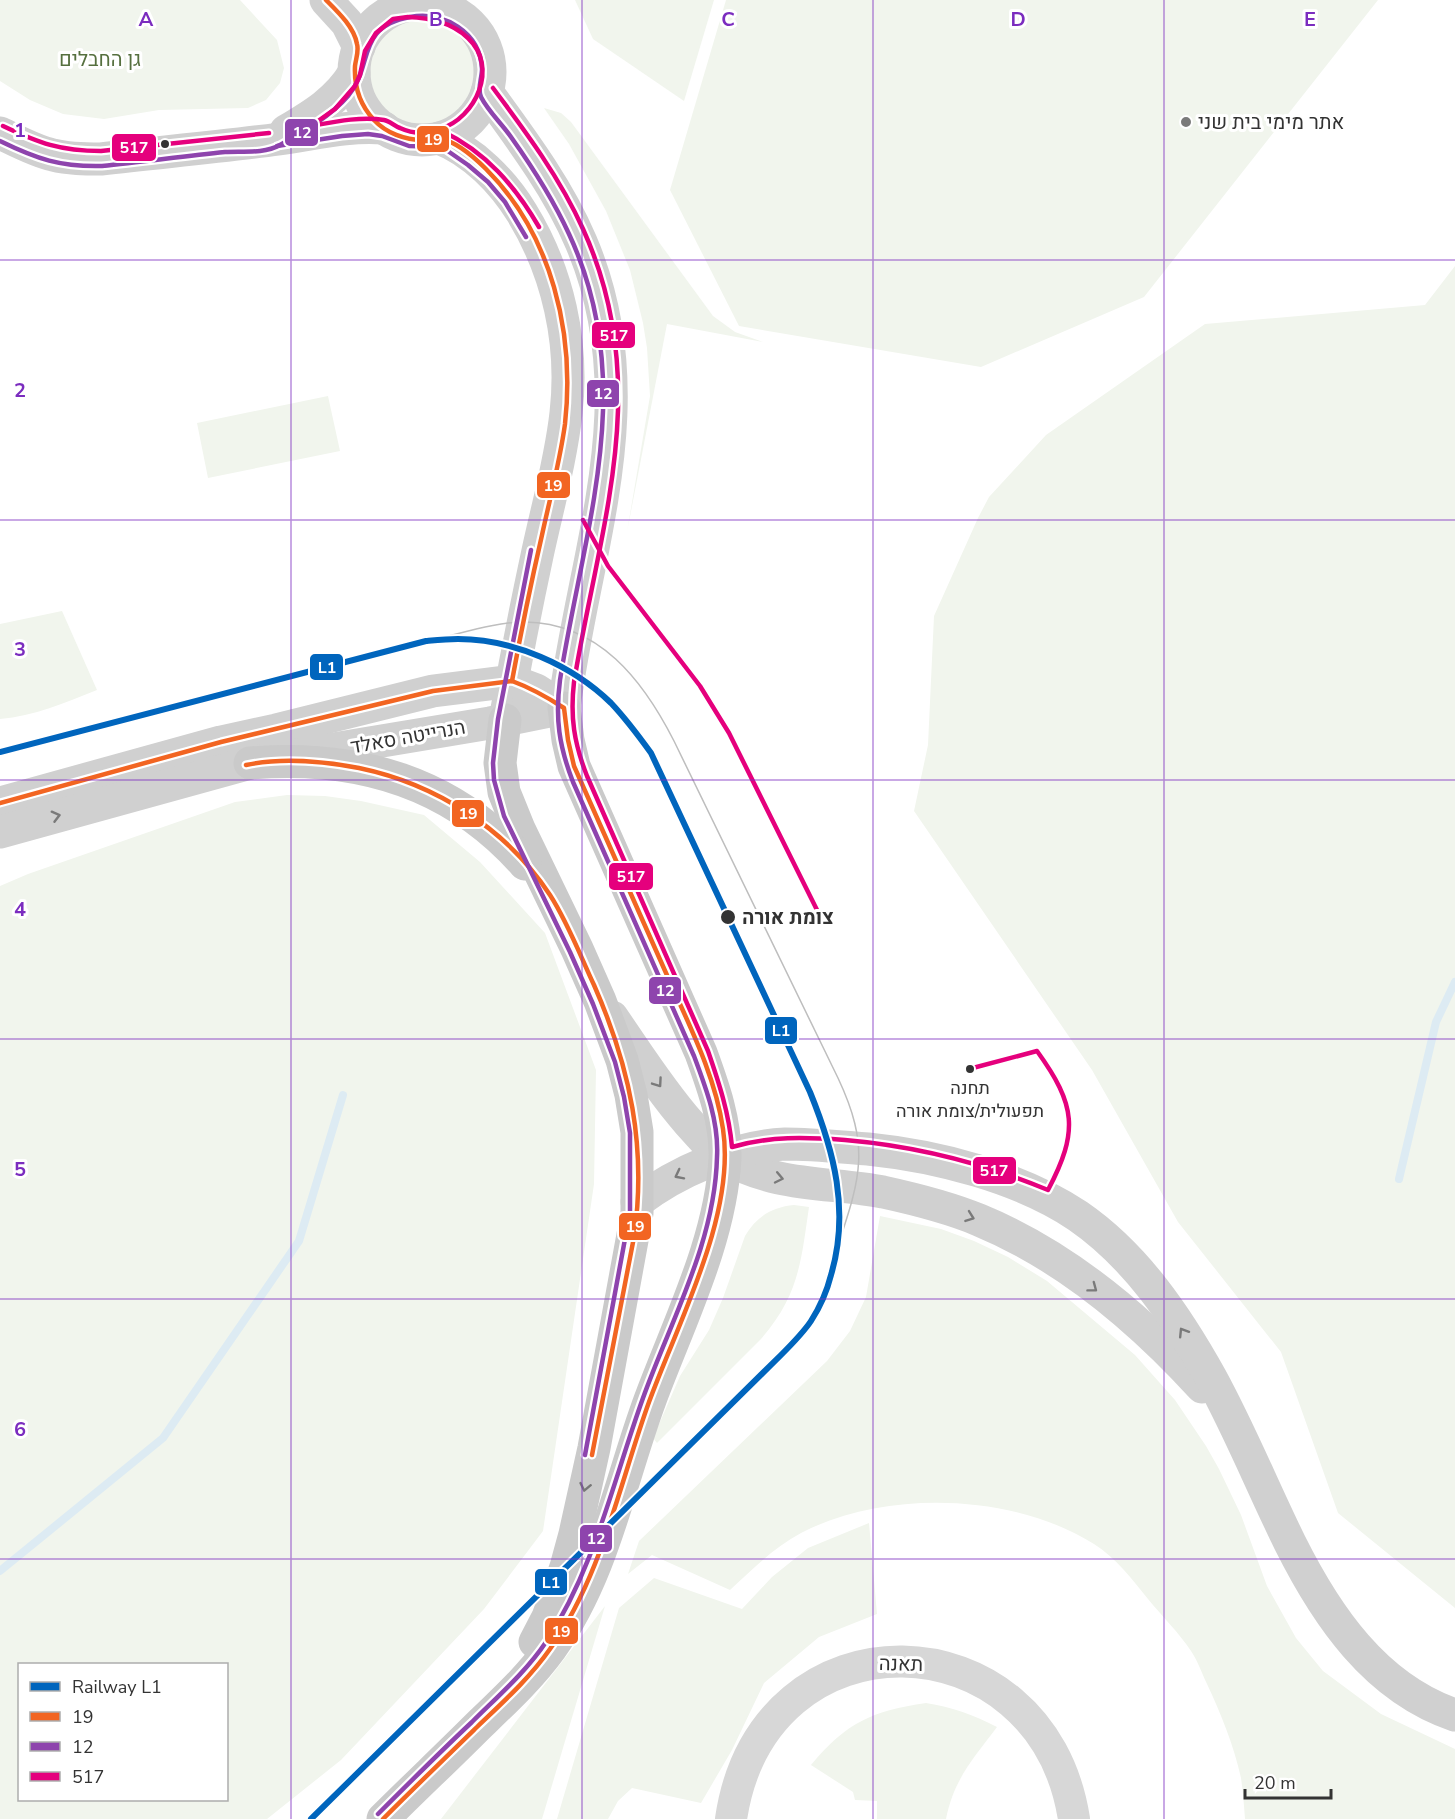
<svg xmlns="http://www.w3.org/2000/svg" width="1455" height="1819" font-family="'Nunito Sans',Heebo,sans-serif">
  <rect width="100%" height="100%" fill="#fff"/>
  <g fill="#f1f5ed" fill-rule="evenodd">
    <path d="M0,0H240L277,40L284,68L280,83L266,100L248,108L159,110L104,119L63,114L30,100L0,81Z"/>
    <path d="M575,0H714L684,101L593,39Z"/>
    <path d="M726,0H1378L1144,297L981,367L739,326L670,190Z"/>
    <circle cx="422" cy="72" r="54"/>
    <path d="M544,108L561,113L571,122L713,316L735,332L763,342L667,324L627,532L650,396L647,348L643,323L630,270L606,211L569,144Z"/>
    <path d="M1455,266V1608L1338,1513L1281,1352L1178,1222L1092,1070L914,811L928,745L934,616L978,518L989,497L1046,435L1205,324L1425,305Z"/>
    <path d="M328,396L340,451L208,478L197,423Z"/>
    <path d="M62,611L97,690C65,703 34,716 0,719V624Z"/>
    <path d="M287,795L325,796L361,801L424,815L480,862L545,933L596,1070L594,1184L543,1531L484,1609L341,1760L267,1819H0V886L28,874L235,802ZM20,1664H226V1800H20Z"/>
    <path d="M794,1205L809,1207C801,1262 799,1295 761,1339L657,1443L653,1438L680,1376L709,1330L723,1298L745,1236C756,1217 772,1207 794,1205Z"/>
    <path d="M880,1216L941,1229L974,1241L1008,1257L1047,1281L1135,1355L1175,1400L1206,1446L1219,1469L1241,1515L1267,1586L1296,1638L1323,1671L1381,1714L1455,1749V1819H1245C1244,1806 1243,1791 1241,1778C1234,1746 1221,1714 1207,1684C1202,1674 1198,1661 1191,1651C1179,1633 1162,1616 1148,1599C1132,1579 1116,1558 1094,1544C1013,1493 886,1489 801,1533C773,1548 753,1569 730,1590L652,1555L628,1574L639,1541L827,1361L850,1331L866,1297Z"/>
    <path d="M869,1523L877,1614L819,1637L764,1683L732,1750L701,1803L632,1788L618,1801L608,1819H557L619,1608L654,1578L742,1609L772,1577L808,1548Z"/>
    <path d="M605,1606L542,1819H441Z"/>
    <path d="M926,1703C952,1707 974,1715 997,1727C973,1759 954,1779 946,1819H877V1801L855,1800L853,1792L811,1765C847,1722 872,1711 926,1703Z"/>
  </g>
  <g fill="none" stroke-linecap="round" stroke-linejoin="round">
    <g stroke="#ddebf3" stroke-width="8">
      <path d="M1399,1179L1436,1022L1455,982"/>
      <path d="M0,1571L163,1438L299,1241L343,1095"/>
    </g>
    <path stroke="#d7d7d7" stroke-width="32" d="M731,1819C763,1605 1042,1613 1074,1819"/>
    <g stroke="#d0d0d0" stroke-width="33">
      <path d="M326,0L347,23L359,47"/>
      <circle cx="422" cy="72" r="68"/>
      <path d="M487,92C522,140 558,188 581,242C649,401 584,548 564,708"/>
      <path d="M286,131C313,115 338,100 354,73"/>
      <path d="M0,133C17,141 35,151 53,155C69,159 85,159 101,159C161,152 220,147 279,139C315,134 348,125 384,128"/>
      <path d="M439,138C473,151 503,182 522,213C558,272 574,343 566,413C561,459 548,505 538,551C526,607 515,663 505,720"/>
      <path d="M0,803L221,742L276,730L433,691L512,681L536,690L564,708"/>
      <path d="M0,832L250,763L490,723L564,708"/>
      <path d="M612,1017C637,1053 660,1090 689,1123C700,1135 711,1149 725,1157C773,1187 830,1182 883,1192C915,1199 948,1207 979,1220C1064,1255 1140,1319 1202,1387"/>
      <path d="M637,1202C676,1172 735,1146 785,1144C812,1144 841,1147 868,1149C937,1156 1020,1177 1078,1216C1136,1256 1177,1317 1211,1378C1240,1431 1263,1488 1290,1543C1326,1615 1375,1688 1455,1715"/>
    </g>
    <g stroke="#cacaca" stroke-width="33">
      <path d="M505,720L500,763L504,792L519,829L577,949L600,1001L622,1060L631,1095L637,1132V1213L594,1448L575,1534L566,1567L548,1617L535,1642"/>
      <path d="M250,763C357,754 453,782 525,864"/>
      <path d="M383,1819C414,1788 446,1758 477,1727C503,1702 530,1677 551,1648C604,1573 619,1484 650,1400C678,1324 721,1240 725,1158C726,1122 713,1086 701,1053L574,766L568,740L564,708"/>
    </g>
    <path stroke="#bebebe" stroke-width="1.5" d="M426,641C457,635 493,622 525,622C599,623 643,680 674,741L838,1078C870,1146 861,1177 838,1245"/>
    <g stroke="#fff" stroke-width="9">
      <g id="bus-1">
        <path d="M326,0C338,12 354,27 357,44C359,51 356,58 355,66C354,86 360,105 374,120C386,133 405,140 423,140C429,140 435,138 441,139C457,142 475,158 486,169C552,235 575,333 565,424C560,461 550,498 542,535C531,583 521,632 512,681"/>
        <path d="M246,765C283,757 322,761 359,768C436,784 507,829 550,895C568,923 580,955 594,985C630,1067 647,1147 634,1237L592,1455"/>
        <path d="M0,803L221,742L433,691L512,681C531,688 547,697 564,708L568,740L574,766C605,835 635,904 666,973C688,1023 715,1074 723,1129C736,1215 678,1322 649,1402C619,1485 602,1576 550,1649C529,1679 502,1703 477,1727C445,1758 414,1788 383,1819"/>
      </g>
    </g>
    <g stroke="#fff" stroke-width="9">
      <g id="bus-2">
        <path d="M0,141C37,159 60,167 102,166C143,162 184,156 225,152C242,151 264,154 280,145C303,132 331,116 348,96C374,66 355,27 410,17C444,11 480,32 482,69C482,78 477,89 481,97C488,111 502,124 511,137C533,168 553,199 569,234C639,384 584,527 560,680C555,718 559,746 573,782L694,1056C706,1088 719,1122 717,1157C715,1242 671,1320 643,1398C613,1481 595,1568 546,1642C526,1672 497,1697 472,1722C440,1752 409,1783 378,1814"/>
        <path d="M277,146L342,136L368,134L382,136L409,146L442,147L468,165L488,182L505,202L526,237"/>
        <path d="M531,550L498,719L493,763L494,780L504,816L570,952L593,1004L615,1062L624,1097L630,1133V1212L585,1455"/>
      </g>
    </g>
    <g stroke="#fff" stroke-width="9">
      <g id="bus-3">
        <path d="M408,17C430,18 451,22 468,38C499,67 476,118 440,129C427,134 413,134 400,128C394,126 390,121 384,120C361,116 333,122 311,126L335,109L355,86L360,75L365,51L376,33L393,19Z"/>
        <path d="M493,88C526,132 560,178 583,229C654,385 600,524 574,682C570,717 574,743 587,776L708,1051C719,1083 729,1113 732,1147C771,1136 804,1137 845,1140C915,1146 983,1163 1048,1190C1079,1131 1076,1105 1037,1051L969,1069"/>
        <path d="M3,126C39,143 60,151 101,151L269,133"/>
        <path d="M442,131C486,152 515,186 539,227"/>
        <path d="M583,520L608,566L700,686L729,733L819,914"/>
      </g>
    </g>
    <use href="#bus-1" stroke="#f26522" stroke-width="4.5"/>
    <use href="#bus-2" stroke="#8e44ad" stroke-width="4.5"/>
    <use href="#bus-3" stroke="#e5007d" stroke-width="4.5"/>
    <g stroke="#fff" stroke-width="10">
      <path id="rail-1" d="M0,752L426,641C437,640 447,639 458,639C513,639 572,665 611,703C626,719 638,735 651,753L810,1092C834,1151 850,1211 831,1275C827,1291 820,1307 811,1321C803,1333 792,1344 781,1355L311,1819"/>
    </g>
    <use href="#rail-1" stroke="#0065bd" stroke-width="6"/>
  </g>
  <defs><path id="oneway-chevron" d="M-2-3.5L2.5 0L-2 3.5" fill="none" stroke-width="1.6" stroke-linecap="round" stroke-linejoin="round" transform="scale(1.5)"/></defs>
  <g stroke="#7a7a7a">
    <use href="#oneway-chevron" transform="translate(56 816) rotate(-15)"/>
    <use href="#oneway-chevron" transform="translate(658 1083) rotate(55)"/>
    <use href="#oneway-chevron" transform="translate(679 1175) rotate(153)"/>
    <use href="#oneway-chevron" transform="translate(779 1178) rotate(12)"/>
    <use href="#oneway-chevron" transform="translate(970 1217) rotate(20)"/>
    <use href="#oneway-chevron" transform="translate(1093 1288) rotate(37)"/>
    <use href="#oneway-chevron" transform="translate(1183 1332) rotate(-122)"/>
  </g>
  <use stroke="#777" href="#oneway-chevron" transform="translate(585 1487) rotate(102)"/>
  <path fill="none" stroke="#7b2cbf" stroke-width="1.5" stroke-opacity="0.55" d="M291,0V1819M582,0V1819M873,0V1819M1164,0V1819M0,260H1455M0,520H1455M0,780H1455M0,1039H1455M0,1299H1455M0,1559H1455"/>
  <circle fill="#7a7a7a" stroke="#fff" stroke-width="2" cx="1186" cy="122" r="6"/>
  <g fill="#333" stroke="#fff" stroke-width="2">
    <circle cx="165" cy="144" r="5"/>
    <circle cx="728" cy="917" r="8"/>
    <circle cx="970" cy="1069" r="5"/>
  </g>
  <g text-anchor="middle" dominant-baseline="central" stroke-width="6" stroke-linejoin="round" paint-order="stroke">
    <g font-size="18" fill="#333" stroke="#fff">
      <text x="970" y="1088">תחנה<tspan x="970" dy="23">תפעולית/צומת אורה</tspan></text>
    </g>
    <g font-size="20" fill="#56703f" stroke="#fff">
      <text x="100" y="59">גן החבלים</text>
    </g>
    <g font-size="20" fill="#333" stroke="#fff" text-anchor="start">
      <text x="1198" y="122">אתר מימי בית שני</text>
    </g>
    <g font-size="20" fill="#333" stroke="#fff">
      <text transform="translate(408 737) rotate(-10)">הנרייטה סאלד</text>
      <text transform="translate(901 1664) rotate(1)">תאנה</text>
    </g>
    <g font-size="20" font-weight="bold" fill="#333" stroke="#fff" text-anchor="start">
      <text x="742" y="917">צומת אורה</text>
    </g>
  </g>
  <g font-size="20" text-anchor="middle" font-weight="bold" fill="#7b2cbf" stroke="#fff" stroke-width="6" stroke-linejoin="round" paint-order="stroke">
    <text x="146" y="26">A</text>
    <text x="436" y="26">B</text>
    <text x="728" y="26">C</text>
    <text x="1018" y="26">D</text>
    <text x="1310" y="26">E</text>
    <text x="20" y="137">1</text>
    <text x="20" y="397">2</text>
    <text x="20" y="656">3</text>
    <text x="20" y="916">4</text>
    <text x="20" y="1176">5</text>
    <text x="20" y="1436">6</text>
  </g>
  <g stroke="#fff" stroke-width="2">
    <rect x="284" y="118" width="35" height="29" rx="6" fill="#8e44ad"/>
    <rect x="416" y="125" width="34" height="28" rx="6" fill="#f26522"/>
    <rect x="111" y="133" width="46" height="29" rx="6" fill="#e5007d"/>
    <rect x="591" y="321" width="45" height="28" rx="6" fill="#e5007d"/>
    <rect x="586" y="379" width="34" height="29" rx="6" fill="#8e44ad"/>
    <rect x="536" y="471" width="35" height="28" rx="6" fill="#f26522"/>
    <rect x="309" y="653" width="35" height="28" rx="6" fill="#0065bd"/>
    <rect x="451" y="799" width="34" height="29" rx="6" fill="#f26522"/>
    <rect x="608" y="862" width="46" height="29" rx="6" fill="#e5007d"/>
    <rect x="648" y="976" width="34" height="29" rx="6" fill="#8e44ad"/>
    <rect x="764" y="1016" width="34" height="29" rx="6" fill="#0065bd"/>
    <rect x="972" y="1156" width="45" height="29" rx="6" fill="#e5007d"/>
    <rect x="618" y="1212" width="34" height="29" rx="6" fill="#f26522"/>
    <rect x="579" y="1524" width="34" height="29" rx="6" fill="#8e44ad"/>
    <rect x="534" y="1568" width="34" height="28" rx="6" fill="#0065bd"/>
    <rect x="544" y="1617" width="35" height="28" rx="6" fill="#f26522"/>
  </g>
  <g font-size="16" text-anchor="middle" font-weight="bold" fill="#fff">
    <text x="302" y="138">12</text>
    <text x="433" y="145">19</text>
    <text x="134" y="153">517</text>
    <text x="614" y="341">517</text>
    <text x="603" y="399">12</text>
    <text x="553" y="491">19</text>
    <text x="327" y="673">L1</text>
    <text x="468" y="819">19</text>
    <text x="631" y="882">517</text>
    <text x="665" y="996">12</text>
    <text x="781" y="1036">L1</text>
    <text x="994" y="1176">517</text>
    <text x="635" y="1232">19</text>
    <text x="596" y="1544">12</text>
    <text x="551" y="1588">L1</text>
    <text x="561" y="1637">19</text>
  </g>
  <rect x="18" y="1663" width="210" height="138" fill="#ffffff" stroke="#adadad" stroke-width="1.5"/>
  <rect x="30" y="1682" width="30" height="9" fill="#0065bd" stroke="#adadad" stroke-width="1.5"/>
  <text x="72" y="1693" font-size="18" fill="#333333">Railway L1</text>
  <rect x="30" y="1712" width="30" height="9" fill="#f26522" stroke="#adadad" stroke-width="1.5"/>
  <text x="72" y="1723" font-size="18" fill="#333333">19</text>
  <rect x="30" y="1742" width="30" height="9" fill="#8e44ad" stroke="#adadad" stroke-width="1.5"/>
  <text x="72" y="1753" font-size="18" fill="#333333">12</text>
  <rect x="30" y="1772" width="30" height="9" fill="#e5007d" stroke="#adadad" stroke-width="1.5"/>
  <text x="72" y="1783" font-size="18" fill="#333333">517</text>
  <path d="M1245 1789v9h86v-9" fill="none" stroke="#333333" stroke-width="3"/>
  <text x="1254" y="1789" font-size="18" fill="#333333" stroke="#ffffff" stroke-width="4.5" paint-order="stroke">20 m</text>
</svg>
